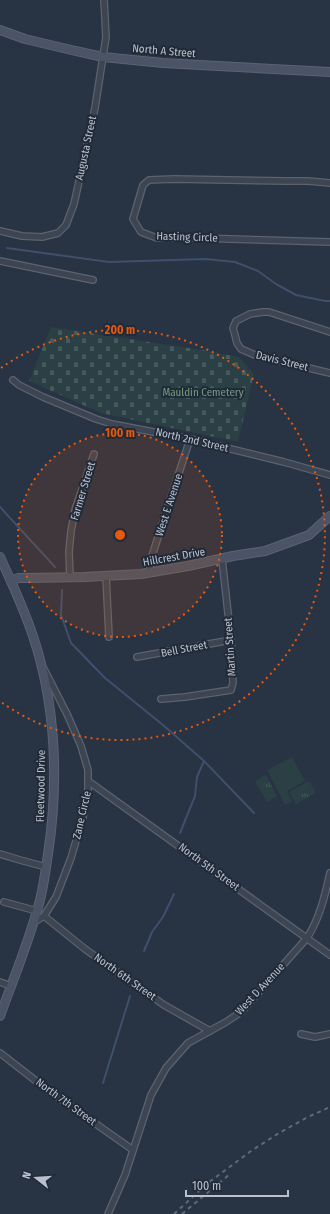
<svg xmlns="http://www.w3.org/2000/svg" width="330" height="1214" font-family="'Fira Sans Condensed',sans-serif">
  <defs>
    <pattern id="cemetery-stones" width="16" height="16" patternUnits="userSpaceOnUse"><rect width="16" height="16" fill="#2a4044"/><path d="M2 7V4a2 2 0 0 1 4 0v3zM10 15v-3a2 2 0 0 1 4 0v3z" fill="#475a5e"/></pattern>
    <pattern id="park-tufts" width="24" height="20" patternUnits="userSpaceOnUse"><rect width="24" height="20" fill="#2a4044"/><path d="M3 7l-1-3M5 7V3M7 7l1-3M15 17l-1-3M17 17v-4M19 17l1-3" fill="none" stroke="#475a5e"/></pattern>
  </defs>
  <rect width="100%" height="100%" fill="#283343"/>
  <path fill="url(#cemetery-stones)" d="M51,327L208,351L239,357L254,374L238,442L101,413L29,381Z"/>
  <g fill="url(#park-tufts)">
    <path d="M266,775L277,796L267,802L255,781Z"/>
    <path d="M309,781L316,793L296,804L289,792Z"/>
  </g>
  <path fill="#2a4044" d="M292,757L305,781L287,791L292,801L285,805L267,770Z"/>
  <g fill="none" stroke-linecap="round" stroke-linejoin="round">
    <g stroke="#3f4f6c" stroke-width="2">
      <path d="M7,248L109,262L206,259L235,262L258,271L276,284L296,295L325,301H330"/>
      <path d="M0,507L55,567"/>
      <path d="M62,590L61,615L71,643L105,678L163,725L204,761L254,813"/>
      <path d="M180,833L195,796L197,777L204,761"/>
      <path d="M144,951L152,932L163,917L174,894"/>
      <path d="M103,1083L130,996"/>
    </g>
    <g stroke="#5b6370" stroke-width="8">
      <g id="street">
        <path d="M330,183L308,181H286L174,179L149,180L143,185L133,219L141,232L157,238H196L330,242"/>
        <path d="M0,231L22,236L42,237L58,233L66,225L74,204L95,108L106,37L104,0"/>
        <path d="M0,261L93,280"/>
        <path d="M330,332L269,312H263L250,314L236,321L233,328L235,335L237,343L241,349L255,355L330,373"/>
        <path d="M13,380L19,385L43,397L96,419L112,424L190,439L284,462L330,475"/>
        <path d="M150,573V562L190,439"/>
        <path d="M106,576L109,637"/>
        <path d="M70,577L69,552L71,531L75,510L94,454"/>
        <path d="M137,657L231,640"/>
        <path d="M161,699L185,697L231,690L233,683L231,640L222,559"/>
        <path d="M88,781L330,955"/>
        <path d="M0,854L20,860L46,867"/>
        <path d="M4,902L37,911"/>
        <path d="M44,916L85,949L164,1005L210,1031"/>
        <path d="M33,923L44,916L56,897L71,858L83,817L88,790V770L81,746L67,714L44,669"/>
        <path d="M0,982L11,986"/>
        <path d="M301,1034L315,1037L330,1034"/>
        <path d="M0,1053L49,1091L133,1150"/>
        <path d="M108,1214L125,1175L151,1095L166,1068L188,1043L226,1022L241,1012L307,938C320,918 325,895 330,873"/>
      </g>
    </g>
    <g stroke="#5b6370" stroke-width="10">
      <g id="secondary">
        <path d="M0,30L25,39L67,49L103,57L163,63L330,72"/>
        <path d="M0,557C12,583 24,609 33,636C56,705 59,782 48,854C46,868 44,882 41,896C31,937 14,977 0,1016"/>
        <path d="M11,581L18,578H28L84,577L141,574L188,566L233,556L265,551L309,535L330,516"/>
      </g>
    </g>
    <use href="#street" stroke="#3d4553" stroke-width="5.5"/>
    <use href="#secondary" stroke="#4b5466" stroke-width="8"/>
    <g stroke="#5f697a" stroke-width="2" stroke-dasharray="4 4" stroke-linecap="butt">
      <path d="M174,1214L208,1183L251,1151L279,1133L308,1117L330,1107"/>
      <path d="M182,1214L230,1174"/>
    </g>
  </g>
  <circle cx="120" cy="535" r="102" fill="#e8590c" fill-opacity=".12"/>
  <g fill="none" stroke="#e8590c" stroke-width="2" stroke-dasharray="2 4">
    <circle cx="120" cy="535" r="102"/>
    <path d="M1 368A205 205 0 1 1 1 702"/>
  </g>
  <g text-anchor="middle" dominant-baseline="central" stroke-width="4" stroke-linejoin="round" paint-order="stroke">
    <g font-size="11" fill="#bac0cc" stroke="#212a38">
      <text transform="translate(164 51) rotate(5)">North A Street</text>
      <text transform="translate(86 148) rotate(-78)">Augusta Street</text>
      <text transform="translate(187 237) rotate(2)">Hasting Circle</text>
      <text transform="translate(282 361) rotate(14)">Davis Street</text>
      <text transform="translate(192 440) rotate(13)">North 2nd Street</text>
      <text transform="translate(83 491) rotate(-73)">Farmer Street</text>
      <text transform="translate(169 505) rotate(-72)">West E Avenue</text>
      <text transform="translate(174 557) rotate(-10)">Hillcrest Drive</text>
      <text transform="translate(230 647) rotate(-94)">Martin Street</text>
      <text transform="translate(184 649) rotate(-11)">Bell Street</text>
      <text transform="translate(41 786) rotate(-89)">Fleetwood Drive</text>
      <text transform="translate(82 815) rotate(-77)">Zane Circle</text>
      <text transform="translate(209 867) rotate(36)">North 5th Street</text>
      <text transform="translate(125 977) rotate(35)">North 6th Street</text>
      <text transform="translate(260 989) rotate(-47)">West D Avenue</text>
      <text transform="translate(66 1102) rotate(36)">North 7th Street</text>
    </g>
    <g font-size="11" fill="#729d7d" stroke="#212a38">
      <text x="203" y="392">Mauldin Cemetery</text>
    </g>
  </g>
  <circle cx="120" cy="535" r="6" fill="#e8590c" stroke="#212a38" stroke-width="2"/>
  <g font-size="12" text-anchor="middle" font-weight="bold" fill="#e8590c" stroke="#212a38" stroke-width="4" stroke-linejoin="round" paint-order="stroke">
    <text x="120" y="334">200 m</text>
    <text x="120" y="437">100 m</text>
  </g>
  <g transform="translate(36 1178) rotate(287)" stroke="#212a38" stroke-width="3" paint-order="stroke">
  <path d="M0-3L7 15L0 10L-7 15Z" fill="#bac0cc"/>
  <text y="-6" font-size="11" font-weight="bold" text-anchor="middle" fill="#bac0cc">N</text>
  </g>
  <path d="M186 1190v6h102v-6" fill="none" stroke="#bac0cc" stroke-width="2"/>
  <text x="192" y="1190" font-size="12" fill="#bac0cc" stroke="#212a38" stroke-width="3" paint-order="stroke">100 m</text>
</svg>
